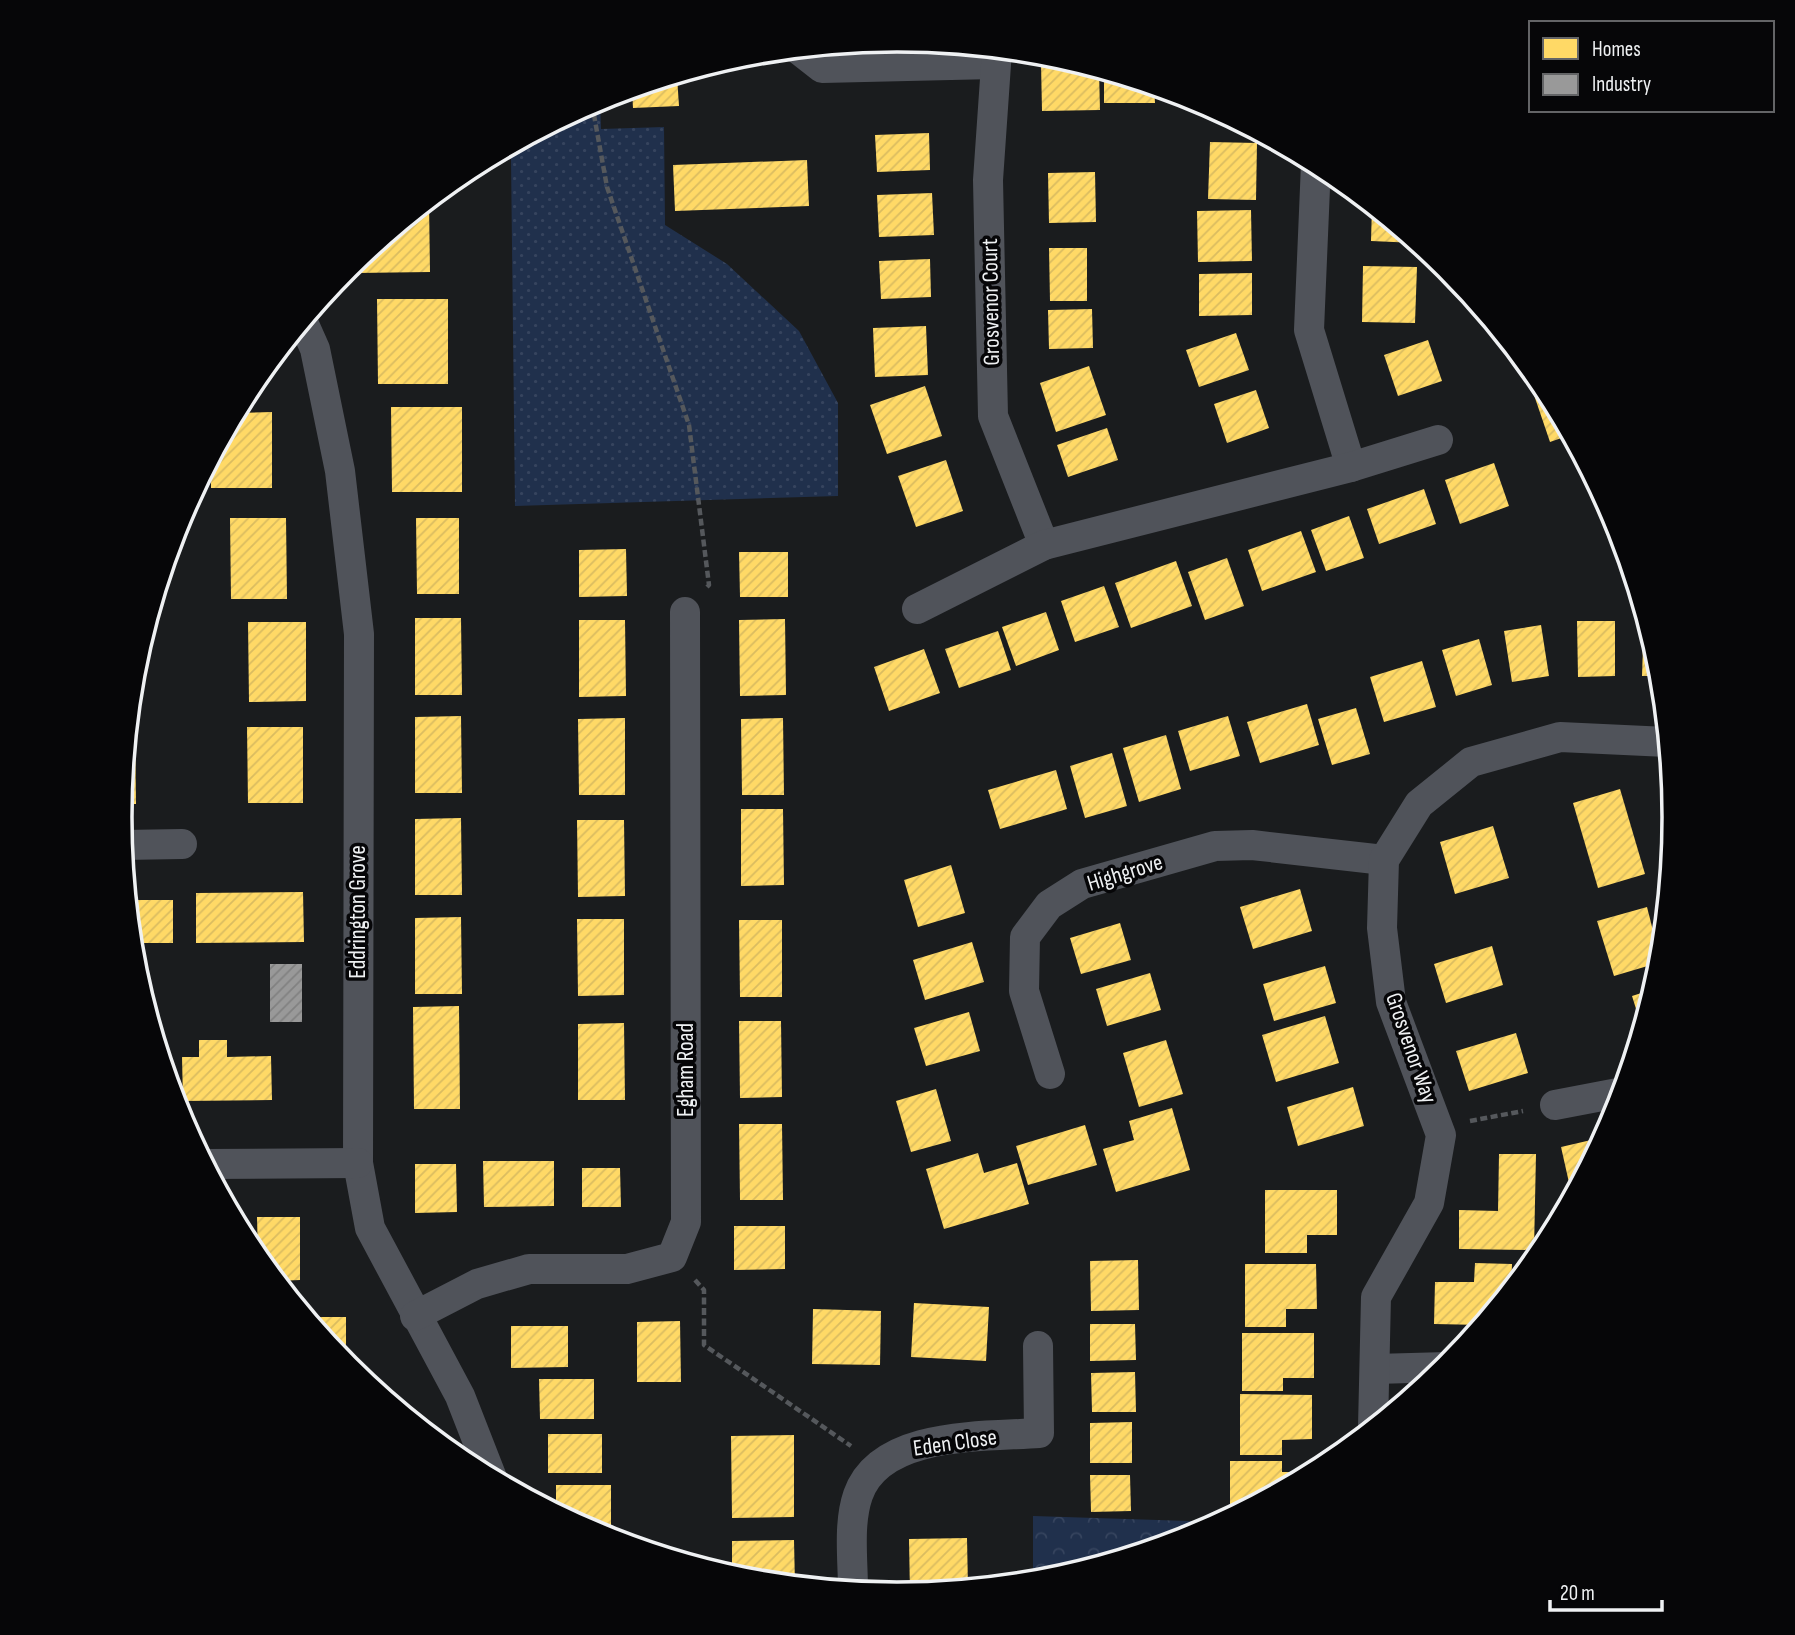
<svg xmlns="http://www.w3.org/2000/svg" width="1795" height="1635" font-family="'Sofia Sans Condensed',sans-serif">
  <defs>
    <pattern id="grass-dots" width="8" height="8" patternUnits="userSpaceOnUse" patternTransform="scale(1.75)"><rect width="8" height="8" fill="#20304c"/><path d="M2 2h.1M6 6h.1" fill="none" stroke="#36445e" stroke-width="1.8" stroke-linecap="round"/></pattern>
    <pattern id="forest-crowns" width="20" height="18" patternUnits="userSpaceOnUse" patternTransform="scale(1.75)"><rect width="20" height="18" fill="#20304c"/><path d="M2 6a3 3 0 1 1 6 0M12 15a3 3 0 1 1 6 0" fill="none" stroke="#36445e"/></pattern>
    <pattern id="homes-hatch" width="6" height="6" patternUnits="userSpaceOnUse" patternTransform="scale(1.75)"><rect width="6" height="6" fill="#ffd966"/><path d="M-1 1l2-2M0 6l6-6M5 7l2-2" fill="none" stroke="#dabc60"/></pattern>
    <pattern id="industry-hatch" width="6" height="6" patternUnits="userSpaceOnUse" patternTransform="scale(1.75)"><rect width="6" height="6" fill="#999"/><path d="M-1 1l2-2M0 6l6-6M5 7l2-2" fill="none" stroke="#818181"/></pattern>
  </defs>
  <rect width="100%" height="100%" fill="#1a1c1e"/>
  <path fill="url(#grass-dots)" d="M600,99L601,129L664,127L665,225L727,264L799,331L838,403V496L515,506L511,158L495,156Z"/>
  <path fill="url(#forest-crowns)" d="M1033,1516L1220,1522L1195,1536L1049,1580L1033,1581Z"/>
  <g fill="url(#homes-hatch)">
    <path d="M1073,62L1099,70L1100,110L1042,111L1041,63Z"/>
    <path d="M1104,72L1154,87L1155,103H1104Z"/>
    <path d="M677,76L679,106L633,108L632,90Z"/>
    <path d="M1216,111L1238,122H1216Z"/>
    <path d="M929,133L930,170L877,172L875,135Z"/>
    <path d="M1210,142L1257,143L1256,200L1208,199Z"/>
    <path d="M807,160L809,206L675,211L673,165Z"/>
    <path d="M1095,172L1096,222L1049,223L1048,173Z"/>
    <path d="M932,193L934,235L879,237L877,195Z"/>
    <path d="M429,201L430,272L357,273V261Z"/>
    <path d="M1372,206L1392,222L1416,243L1371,241Z"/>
    <path d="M1251,210L1252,261L1198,262L1197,211Z"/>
    <path d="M1049,248H1087V301H1050Z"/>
    <path d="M930,259L931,297L881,299L879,261Z"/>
    <path d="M1363,266L1417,267L1415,323L1362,322Z"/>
    <path d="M1252,273V315L1199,316V274Z"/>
    <path d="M377,299H448V384H378Z"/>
    <path d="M1092,309L1093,348L1049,349L1048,310Z"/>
    <path d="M926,326L928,375L875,377L873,328Z"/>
    <path d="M1236,333L1249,370L1199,387L1186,350Z"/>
    <path d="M1428,340L1442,381L1398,396L1384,355Z"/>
    <path d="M1089,366L1106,415L1056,432L1040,383Z"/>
    <path d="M925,386L942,436L887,454L870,405Z"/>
    <path d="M1256,390L1269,428L1227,443L1214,404Z"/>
    <path d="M1547,391L1570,435L1550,442L1534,395Z"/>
    <path d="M391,407H462V492H392Z"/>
    <path d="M272,412V488H211V460L237,413Z"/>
    <path d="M1107,428L1118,460L1068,477L1057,445Z"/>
    <path d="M946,460L963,511L916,527L898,476Z"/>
    <path d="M1494,463L1509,506L1460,524L1445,480Z"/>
    <path d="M1424,489L1436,524L1379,544L1367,509Z"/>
    <path d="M1349,516L1364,558L1326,571L1311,530Z"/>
    <path d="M230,518H286L287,599H231Z"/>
    <path d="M416,518H459V594H417Z"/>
    <path d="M1301,531L1316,572L1262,591L1248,550Z"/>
    <path d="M626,549L627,596L579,597V550Z"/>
    <path d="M739,552H788V597H740Z"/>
    <path d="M1227,558L1244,606L1205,620L1188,572Z"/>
    <path d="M1176,561L1192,606L1131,628L1115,583Z"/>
    <path d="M1104,586L1119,627L1075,642L1061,601Z"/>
    <path d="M1046,612L1059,650L1016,666L1002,627Z"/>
    <path d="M1644,614L1660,666L1661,676H1642Z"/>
    <path d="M415,618H461L462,695H415Z"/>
    <path d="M785,619L786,695L740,696L739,620Z"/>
    <path d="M579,620H625L626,696L579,697Z"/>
    <path d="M1577,621H1615V676L1578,677Z"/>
    <path d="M248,622H306V701L249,702Z"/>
    <path d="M1541,625L1549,676L1512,682L1504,631Z"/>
    <path d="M998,631L1011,670L959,688L945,649Z"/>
    <path d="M1479,639L1492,685L1456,696L1442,650Z"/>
    <path d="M924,649L940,693L889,711L874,667Z"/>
    <path d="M1422,661L1436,707L1384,722L1370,677Z"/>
    <path d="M1307,704L1319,745L1260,763L1247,722Z"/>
    <path d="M1356,708L1370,754L1332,765L1318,719Z"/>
    <path d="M461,716L462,793H415V717Z"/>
    <path d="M1228,716L1240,756L1190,771L1178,731Z"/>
    <path d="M625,718V795H579L578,719Z"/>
    <path d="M783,718L784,795H742L741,719Z"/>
    <path d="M129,725H135L136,804H122Z"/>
    <path d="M247,727H303V803H248Z"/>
    <path d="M1166,735L1181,789L1139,802L1123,748Z"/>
    <path d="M1112,753L1127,806L1085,818L1070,766Z"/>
    <path d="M1056,770L1067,809L1000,829L988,790Z"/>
    <path d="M1620,789L1645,874L1598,888L1573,803Z"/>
    <path d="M741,809H783L784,885L741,886Z"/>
    <path d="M461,818L462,895H415V819Z"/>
    <path d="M577,820H624L625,896L578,897Z"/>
    <path d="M1493,826L1509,878L1455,894L1440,842Z"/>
    <path d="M951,865L965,913L918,927L904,880Z"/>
    <path d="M1300,889L1312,931L1253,949L1240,907Z"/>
    <path d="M303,892L304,942L196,943V893Z"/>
    <path d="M128,900H173V943H133Z"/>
    <path d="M1647,907L1661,962L1614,976L1597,921Z"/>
    <path d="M461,917L462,994H415V918Z"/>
    <path d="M577,919H624V995L578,996Z"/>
    <path d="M739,920H782V997H740Z"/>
    <path d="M1120,923L1131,960L1081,974L1070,938Z"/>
    <path d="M972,942L984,982L925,1000L913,960Z"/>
    <path d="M1492,946L1503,985L1446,1003L1434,964Z"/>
    <path d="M1325,966L1336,1003L1274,1021L1263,984Z"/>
    <path d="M1150,973L1161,1010L1107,1026L1096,989Z"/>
    <path d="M1654,989L1642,1026V1028L1632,996Z"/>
    <path d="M459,1006L460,1109H414L413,1007Z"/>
    <path d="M969,1012L980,1051L926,1066L914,1028Z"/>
    <path d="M1325,1016L1339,1063L1276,1082L1262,1035Z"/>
    <path d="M739,1021H781L782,1097L740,1098Z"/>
    <path d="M624,1023L625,1100H578V1024Z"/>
    <path d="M1516,1033L1528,1073L1469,1091L1456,1051Z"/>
    <path d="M199,1040H227V1057L271,1056L272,1100L183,1101L182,1057H199Z"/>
    <path d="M1166,1040L1183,1094L1139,1107L1123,1053Z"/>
    <path d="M1353,1087L1364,1126L1298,1146L1287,1107Z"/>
    <path d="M936,1089L951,1141L911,1152L896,1101Z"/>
    <path d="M1172,1108L1190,1170L1116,1192L1103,1149L1134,1140L1129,1121Z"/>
    <path d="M739,1124H782L783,1200H740Z"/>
    <path d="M1085,1125L1097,1165L1028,1185L1016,1146Z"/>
    <path d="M1604,1137L1593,1157L1572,1196L1561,1147Z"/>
    <path d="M978,1153L984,1173L1017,1163L1029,1204L944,1229L926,1169Z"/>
    <path d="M1499,1154H1536L1534,1250L1459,1249V1210L1498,1211Z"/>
    <path d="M483,1161H554V1206L484,1207Z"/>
    <path d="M415,1164H456L457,1212L415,1213Z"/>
    <path d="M582,1168H620L621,1207H582Z"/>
    <path d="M1265,1190H1337V1235H1307V1253H1265Z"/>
    <path d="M257,1217H300V1280L277,1281L258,1257Z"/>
    <path d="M734,1226H785V1269L734,1270Z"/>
    <path d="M1138,1260L1139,1310L1091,1311L1090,1261Z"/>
    <path d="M1475,1263L1512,1264L1511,1289L1482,1325L1434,1324L1435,1282H1474Z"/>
    <path d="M1245,1264H1316L1317,1309H1286V1327H1245Z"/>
    <path d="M914,1303L989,1307L986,1361L911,1357Z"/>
    <path d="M813,1309L881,1311L880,1365L812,1364Z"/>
    <path d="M307,1317H346V1365L340,1358Z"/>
    <path d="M680,1321L681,1382H637V1322Z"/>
    <path d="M1090,1324H1135L1136,1360L1090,1361Z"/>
    <path d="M511,1326H568V1367L511,1368Z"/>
    <path d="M1242,1333H1314V1378H1283V1391H1242Z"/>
    <path d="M1135,1372L1136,1412H1092L1091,1373Z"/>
    <path d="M539,1379H594V1419H540Z"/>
    <path d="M1240,1394L1312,1395V1439L1282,1440V1455H1240Z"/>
    <path d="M1132,1422V1463H1090V1423Z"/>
    <rect x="548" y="1434" width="54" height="39"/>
    <path d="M794,1435V1517L732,1518L731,1436Z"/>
    <path d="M1230,1461H1282V1472H1314L1230,1517Z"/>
    <path d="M1090,1475H1130L1131,1511L1091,1512Z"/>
    <path d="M556,1485H611V1529H588L556,1512Z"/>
    <path d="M967,1538L968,1588L910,1594L909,1539Z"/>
    <path d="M794,1540L795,1585L732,1576V1541Z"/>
  </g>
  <rect fill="url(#industry-hatch)" x="270" y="964" width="32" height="58"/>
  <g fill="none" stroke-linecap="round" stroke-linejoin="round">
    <g stroke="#55585c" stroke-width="4.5" stroke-dasharray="7 3.5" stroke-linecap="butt">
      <path d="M592,104L607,187L689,425L709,585L707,587"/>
      <path d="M1470,1121L1523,1111"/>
      <path d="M695,1280L704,1290V1345L851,1446"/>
    </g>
    <g stroke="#50535a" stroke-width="30">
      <path d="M799,50L822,68L994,64"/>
      <path d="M997,50L988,180L993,416L1044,545"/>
      <path d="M1316,164L1309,330L1351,467"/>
      <path d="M303,322L315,349L340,471L359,634L358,1163L370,1228L460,1396L492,1478"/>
      <path d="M917,609L1044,545L1351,467L1438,440"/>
      <path d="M123,845L182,844"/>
      <path d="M1050,1074L1024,991L1025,937L1049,905L1082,884L1215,846L1252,845L1384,860"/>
      <path d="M1555,1105L1623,1092"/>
      <path d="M205,1164L358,1163"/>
      <path d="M415,1316L477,1284L529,1269H627L672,1257L686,1222L685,612"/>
      <path d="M1375,1369L1447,1367"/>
      <path d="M1373,1427L1376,1297L1429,1203L1441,1135L1391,1002L1382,928L1384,860L1419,804L1471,762L1560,737L1667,742"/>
      <path d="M853,1590C853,1560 848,1524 858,1495C880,1431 984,1437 1039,1433L1038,1346"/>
    </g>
  </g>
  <g text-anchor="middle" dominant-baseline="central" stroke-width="7" stroke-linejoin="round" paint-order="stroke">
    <g font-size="23" fill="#eff1f3" stroke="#060608">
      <text transform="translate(991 302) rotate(-91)">Grosvenor Court</text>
      <text transform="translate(1125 873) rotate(-17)">Highgrove</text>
      <text transform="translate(358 912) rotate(-90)">Eddrington Grove</text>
      <text transform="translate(1411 1048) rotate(71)">Grosvenor Way</text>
      <text transform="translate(686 1070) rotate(-90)">Egham Road</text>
      <text transform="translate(955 1443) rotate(-8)">Eden Close</text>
    </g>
  </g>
  <path d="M0 0H1795V1635H0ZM132 817a765 765 0 1 1 1530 0a765 765 0 1 1-1530 0Z" fill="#060608" fill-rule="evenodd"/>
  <path fill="none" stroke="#eff1f3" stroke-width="3.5" d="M132 817a765 765 0 1 1 1530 0a765 765 0 1 1-1530 0Z"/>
  <rect x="1529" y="21" width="245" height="91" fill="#060608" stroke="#636466" stroke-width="2"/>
  <rect x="1543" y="38" width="35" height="21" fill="#ffd966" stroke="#636466" stroke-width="2"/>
  <text x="1592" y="56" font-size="21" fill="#eff1f3">Homes</text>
  <rect x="1543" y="74" width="35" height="21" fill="#999999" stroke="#636466" stroke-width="2"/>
  <text x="1592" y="91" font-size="21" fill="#eff1f3">Industry</text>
  <path d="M1550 1600v10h112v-10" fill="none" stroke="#eff1f3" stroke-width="3.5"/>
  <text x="1560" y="1600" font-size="21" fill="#eff1f3" stroke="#060608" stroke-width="5" paint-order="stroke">20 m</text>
</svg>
